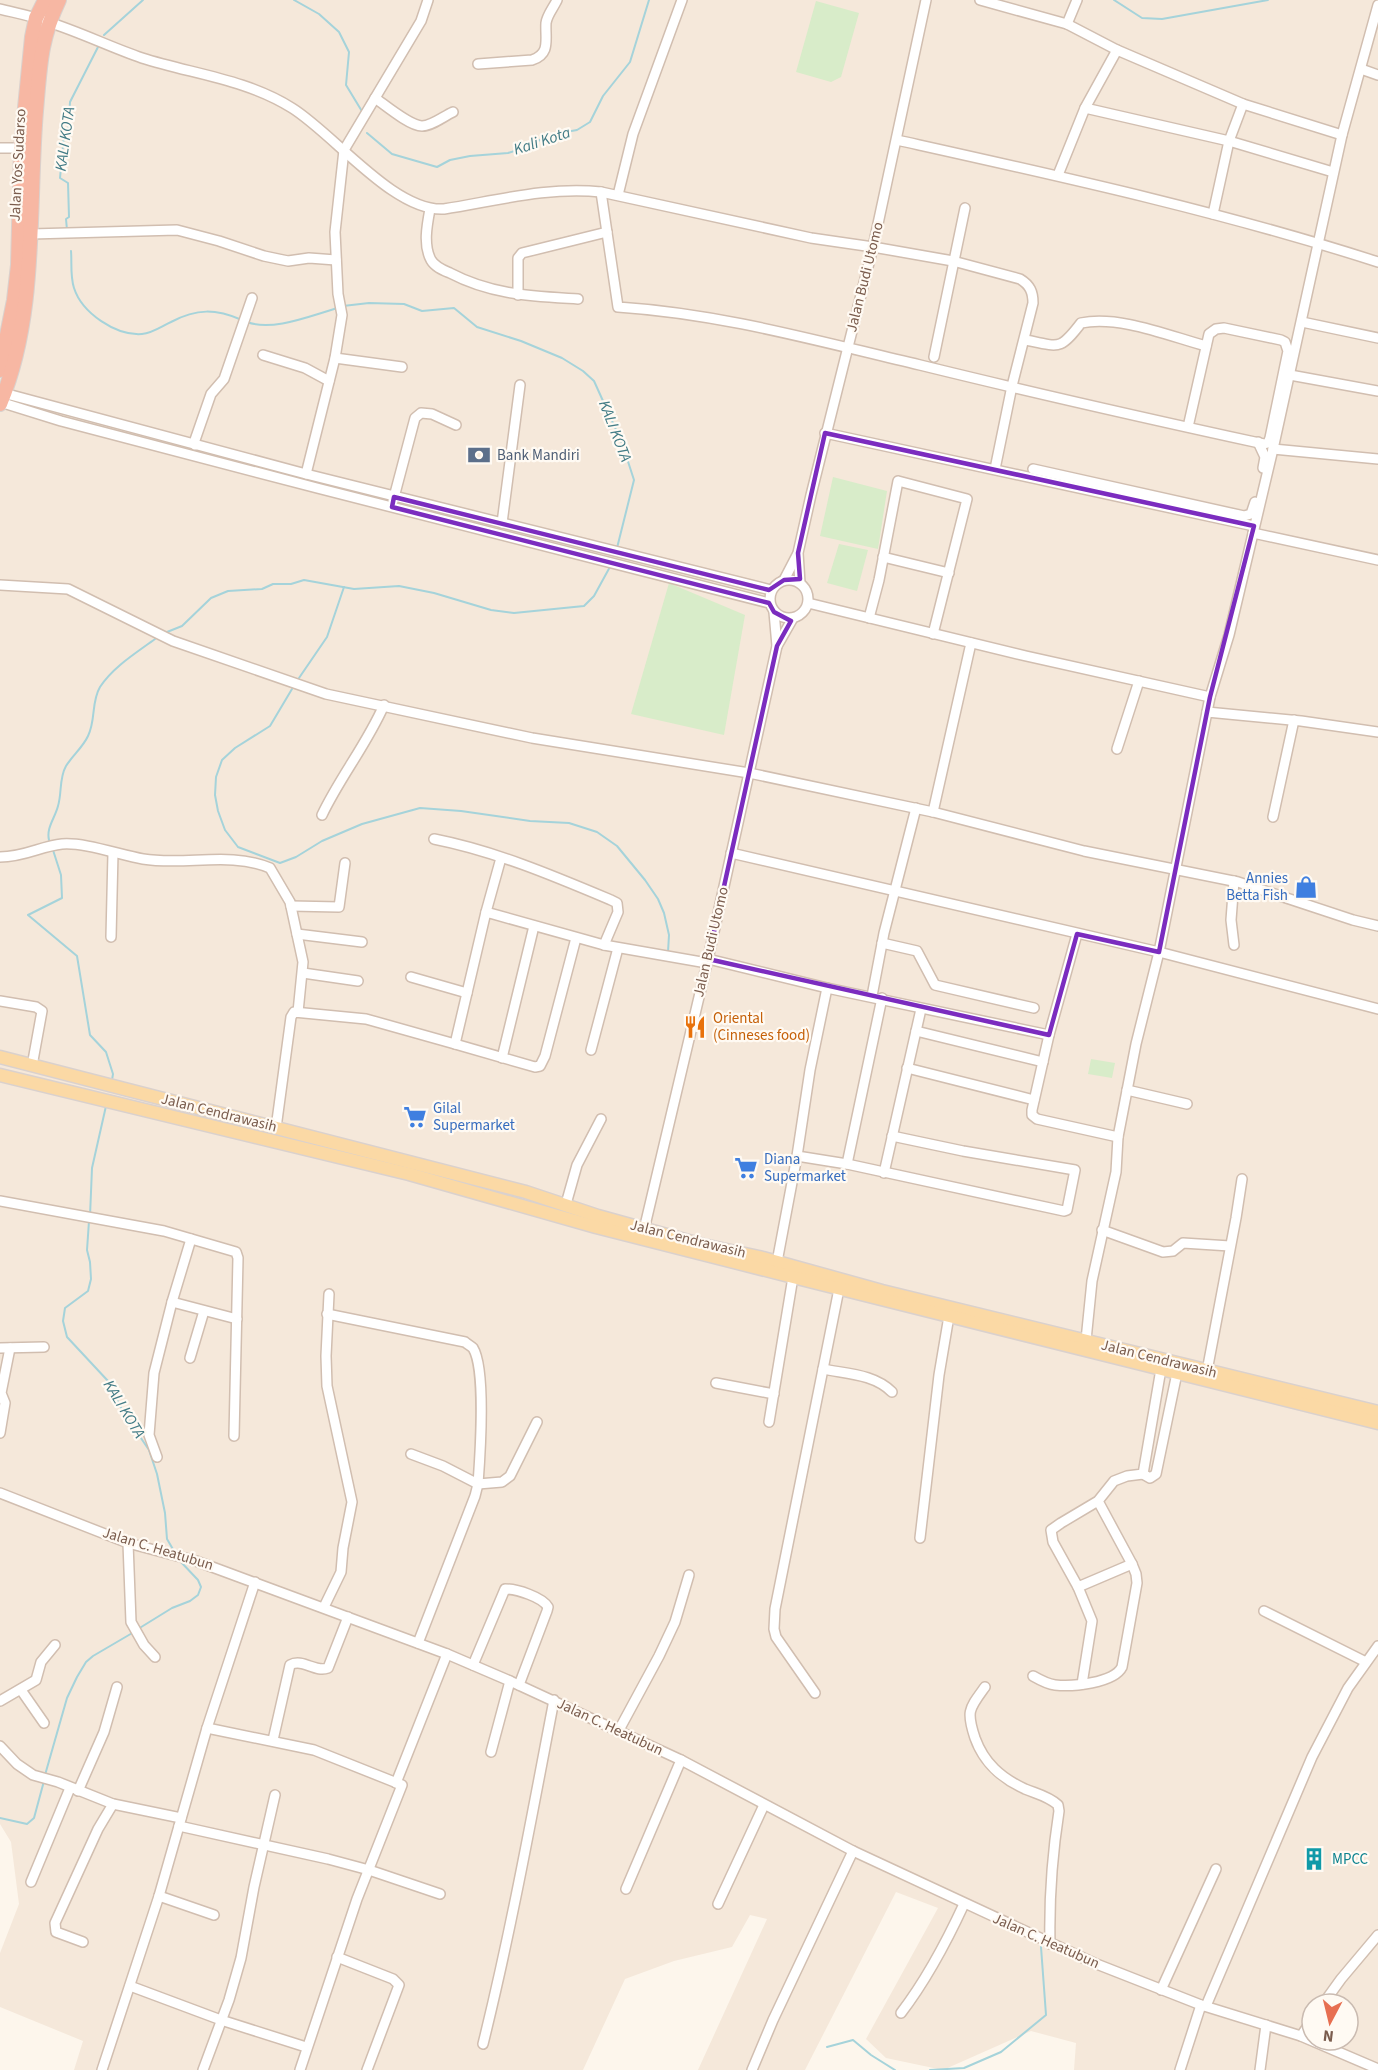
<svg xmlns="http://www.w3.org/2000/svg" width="1378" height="2070" font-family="'Source Sans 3',sans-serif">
  <rect width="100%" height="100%" fill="#fdf6ec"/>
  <path fill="#f5e8da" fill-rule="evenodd" d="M0,0H1378V2070H1074L1076,2043L1031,2031L943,2070L886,2058L866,2039L938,1908L896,1892L805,2070H698L767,1919L750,1915L732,1947L674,1961L625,1979L583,2070H74L83,2041L0,2007V1953L19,1904L11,1842L0,1824ZM1312,2004H1348V2040H1312Z"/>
  <g fill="#d8ecc9">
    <path d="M816,1L859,13L841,77L831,82L796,72Z"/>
    <path d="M833,477L887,491L878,549L820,536Z"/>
    <path d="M839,544L868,550L857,591L827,583Z"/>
    <path d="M669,583L745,615L724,735L631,714Z"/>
    <path d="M1091,1059L1115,1063L1112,1078L1088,1074Z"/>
  </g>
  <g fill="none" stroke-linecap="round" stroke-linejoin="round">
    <g stroke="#a5d3da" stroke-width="2">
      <path d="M294,0L319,14L339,32L349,52L346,85L363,113"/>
      <path d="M1114,0L1142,18L1162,19L1268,0"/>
      <path d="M104,35L143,0"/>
      <path d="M367,133L392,154L437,167L450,160L470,156L508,153L527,147L549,135L577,130L590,122L603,96L630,62L649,0"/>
      <path d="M67,230L66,219L69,217L68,183L60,178L64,135H68L70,102L98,47"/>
      <path d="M71,251C72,262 70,276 74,288C82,313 116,336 142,334C153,333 162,326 171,322C197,308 216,309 242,320"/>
      <path d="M343,306L369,303L404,304L422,311L454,308L477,327L521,341L562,358L583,371L594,381L622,443L634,480L617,548"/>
      <path d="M247,322C273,332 312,315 338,308"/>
      <path d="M167,632L182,626L211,598L228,591L262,589L273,584H291L304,580L354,589L399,586L434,593L491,610L514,613L584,606L594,596L611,565"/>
      <path d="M299,678L327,637L344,587"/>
      <path d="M292,689L270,726L235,748L222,760L216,777L215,795L218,811L225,830L238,847L280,863L296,857L322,841L362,824L420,808L461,811L530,821L569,823L597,832L617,846L645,880L658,899L664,913L669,935L668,952"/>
      <path d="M49,840C46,828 55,818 58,806C62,793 59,778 66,766C73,755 83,747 88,736C96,720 91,702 100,687C113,667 136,653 155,639"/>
      <path d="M53,850L61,875L62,898L28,915L77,956L90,1035L106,1052L113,1074L112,1080"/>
      <path d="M90,1216L92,1168L106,1106"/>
      <path d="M89,1221L87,1250L90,1262L91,1279L88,1291L65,1308L63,1321L67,1337L108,1381L122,1410L149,1450L157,1474L165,1513L167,1539L174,1551"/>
      <path d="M138,1629L172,1608L190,1601L198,1595L201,1587L198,1580L180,1561"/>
      <path d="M45,1775L67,1698L77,1677L86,1662L93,1656L134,1632"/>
      <path d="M0,1818L27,1824L34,1818L44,1781"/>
      <path d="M827,2047L853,2040L871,2055L895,2070"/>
      <path d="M930,2070L964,2068L1001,2052L1046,2015L1041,1947"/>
    </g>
    <g stroke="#d1beb0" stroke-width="12">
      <g id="minor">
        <path d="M980,0L1067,24L1117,50L1243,104L1342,135"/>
        <path d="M0,9C16,13 33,16 48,22C80,32 110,47 142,58C192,74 246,79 292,108C334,134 394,212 444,209C495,201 550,186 601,192L811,238L873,247L953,261L1020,279C1030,285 1033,292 1033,303L1012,386L995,469"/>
        <path d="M1067,24L1077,0"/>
        <path d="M478,64L532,60C551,54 545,39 546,23C547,15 554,7 557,0"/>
        <path d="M1361,69L1378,75"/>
        <path d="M375,98C385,105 410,126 422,126C432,126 444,116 453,112"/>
        <path d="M1085,108L1117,50"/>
        <path d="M897,140C1059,176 1220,211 1378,262"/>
        <path d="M0,148H21"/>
        <path d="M1058,175L1085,108L1229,141L1333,172"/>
        <path d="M601,192L618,307C723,314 817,341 920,365C1034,393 1149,419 1264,444L1268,443L1270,438L1288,351L1285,342L1281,340L1224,328L1216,329L1209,334L1188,427"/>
        <path d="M618,195L633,134L682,0"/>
        <path d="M430,209C427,225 423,245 431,260C435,267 443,270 450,273C492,295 532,296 578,299"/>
        <path d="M1213,214L1229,141L1243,104"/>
        <path d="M31,234L177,230L219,241L264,256L288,261L309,258L336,260"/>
        <path d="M518,295V258L522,253L607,232"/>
        <path d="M1302,322L1378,338"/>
        <path d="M1025,340C1059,346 1059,352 1081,323C1119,315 1169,336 1206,346"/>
        <path d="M263,355L305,368L329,381"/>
        <path d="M934,357L965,208"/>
        <path d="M335,358L402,367"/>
        <path d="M1290,375L1378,391"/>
        <path d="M0,392L306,474L771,590"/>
        <path d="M0,402L61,421L317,488L769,603"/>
        <path d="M825,433L1254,526"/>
        <path d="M1258,442L1265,457L1263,468"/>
        <path d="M195,445V440L211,394L224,379L252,298"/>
        <path d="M1273,449L1378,459"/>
        <path d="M1033,469L1244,516L1251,514L1255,502"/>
        <path d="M306,474L335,358L342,315L338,294L335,232L344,150L421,21L428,0"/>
        <path d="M393,501L415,418L421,413L432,414L456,425"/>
        <path d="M502,523L520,385"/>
        <path d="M1253,533L1378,560"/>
        <path d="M883,557L949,573"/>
        <circle cx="789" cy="599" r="19"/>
        <path d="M784,580L797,555"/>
        <path d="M800,583L798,553L811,495L873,247L926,0"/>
        <path d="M0,585L68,589L173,641L326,694L532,738L749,773L933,812L1084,851L1238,882L1353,920L1378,926"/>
        <path d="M808,603L1026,656L1210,697"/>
        <path d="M869,618L879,580L898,481L967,499L933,634"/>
        <path d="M777,646L793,618"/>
        <path d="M1207,712L1301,721L1378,732"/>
        <path d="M1117,749L1139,681"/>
        <path d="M933,812L971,643"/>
        <path d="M322,815C340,777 367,744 384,705"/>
        <path d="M1273,817L1294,720"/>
        <path d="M434,839C495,851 554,876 611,900L617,903L618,912L604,945"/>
        <path d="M731,853L1159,952L1378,1009"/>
        <path d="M0,857C25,857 41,846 62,844C84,842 120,855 143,859C185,866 230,851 270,868L290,902L303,962L298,1012"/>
        <path d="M1234,881L1231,920L1234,945"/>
        <path d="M291,906L339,907L345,863"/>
        <path d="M486,912L501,858"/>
        <path d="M297,934L362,942"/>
        <path d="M1077,934L1049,1035L1032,1110V1115L1037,1119L1118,1137"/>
        <path d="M111,937L113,853"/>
        <path d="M882,943L917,951L935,985L1034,1008"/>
        <path d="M708,959L827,988L1049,1035"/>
        <path d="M303,973L358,981"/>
        <path d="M411,977L467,993"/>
        <path d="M872,996L884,933L916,808"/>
        <path d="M0,1001L36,1007L42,1011L32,1066"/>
        <path d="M916,1031L1043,1062"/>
        <path d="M455,1044L535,1067L540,1066L545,1056L576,938"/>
        <path d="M591,1050L618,948"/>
        <path d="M502,1058L534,926"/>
        <path d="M907,1068L1034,1100"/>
        <path d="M1127,1090L1187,1104"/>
        <path d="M276,1128L291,1017L294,1012L366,1019L455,1044L486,912L604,945L707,963"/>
        <path d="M797,1156L847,1164L1064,1211L1067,1210L1075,1170L963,1151L892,1136"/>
        <path d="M847,1164L882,998"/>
        <path d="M884,1173L921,1009"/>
        <path d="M0,1201L164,1231L236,1252L238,1258L234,1436"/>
        <path d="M566,1204L577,1165L601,1119"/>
        <path d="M1102,1230L1163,1252L1173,1251L1183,1243L1230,1246"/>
        <path d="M643,1234L708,959L777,646L774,612"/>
        <path d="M777,1262L797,1156L810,1070L827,988"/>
        <path d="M172,1302L237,1319"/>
        <path d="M327,1314L465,1342C467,1344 471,1346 473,1348C486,1369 480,1457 478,1484L475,1496L418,1643"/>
        <path d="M1086,1340L1092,1281L1116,1172L1118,1137L1136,1044L1159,952L1210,697L1229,635L1273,449L1342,135L1378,5"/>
        <path d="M0,1348L44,1347"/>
        <path d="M190,1358L204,1311"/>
        <path d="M823,1369C847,1374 874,1374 892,1392"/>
        <path d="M1207,1371L1236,1218L1242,1179"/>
        <path d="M716,1383L774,1394"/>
        <path d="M769,1422L793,1277"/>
        <path d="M0,1433L5,1403L1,1393L10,1348"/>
        <path d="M411,1454L443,1466L478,1484L502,1482L510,1476L537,1422"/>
        <path d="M157,1457L149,1435L154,1373L172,1302L191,1239"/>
        <path d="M1143,1474L1150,1478L1156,1474L1177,1373"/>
        <path d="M0,1493L128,1543L196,1561L447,1654L510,1681L681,1760L853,1851L1094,1963L1201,2005L1301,2036L1378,2069"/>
        <path d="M1098,1501L1132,1564L1078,1587L1053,1542L1051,1530L1061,1523L1098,1501L1114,1481L1127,1476L1143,1474L1161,1369"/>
        <path d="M920,1538L939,1375L949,1316"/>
        <path d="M128,1543L131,1622L144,1645L155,1657"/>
        <path d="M1078,1587L1092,1621L1082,1684"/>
        <path d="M324,1607L341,1572L343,1548L352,1502L327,1386L326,1356L329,1294"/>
        <path d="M1264,1611L1366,1662"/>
        <path d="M473,1665L505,1589C517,1589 542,1597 548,1607L547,1611L519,1685"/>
        <path d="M1033,1676C1040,1680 1047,1684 1055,1685C1072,1687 1114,1683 1122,1667L1137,1583L1136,1574L1132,1564"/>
        <path d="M985,1687C969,1709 966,1711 975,1738C984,1763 1001,1778 1025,1789C1037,1794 1048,1796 1058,1805L1059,1811C1052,1856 1049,1899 1050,1944"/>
        <path d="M21,1690L44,1723"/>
        <path d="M815,1693L776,1637L774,1629L775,1609L839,1289"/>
        <path d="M0,1701L36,1680L41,1662L55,1645"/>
        <path d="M207,1728L314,1750L402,1785L357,1899L300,2070"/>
        <path d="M619,1730L659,1656L675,1622L689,1575"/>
        <path d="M273,1740L290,1665C303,1658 315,1673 328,1668L348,1617"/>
        <path d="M0,1746L17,1764L33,1775L58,1782L113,1804L181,1818"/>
        <path d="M491,1752L510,1681"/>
        <path d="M396,1783L447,1654"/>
        <path d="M78,1791L104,1732L117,1687"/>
        <path d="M179,1826L328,1859L369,1870L440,1894"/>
        <path d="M31,1882L70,1788"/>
        <path d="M626,1889L681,1760"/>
        <path d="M159,1896L214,1915"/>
        <path d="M718,1904L764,1805"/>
        <path d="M83,1942L56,1932L55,1923L98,1829L113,1804"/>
        <path d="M337,1957L393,1979L399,1985L367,2070"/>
        <path d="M130,1986L221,2020L306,2047"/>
        <path d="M1161,1990L1216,1869"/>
        <path d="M1323,2004L1341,1979L1378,1935"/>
        <path d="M1206,2006L1312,1757L1348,1688L1378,1646"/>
        <path d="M901,2013C927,1979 946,1943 964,1904"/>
        <path d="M1301,2036L1312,2020"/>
        <path d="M483,2044C511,1931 532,1815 554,1700"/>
        <path d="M102,2070L159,1896L207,1728L255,1582"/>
        <path d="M203,2070L229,2000L241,1958L254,1887L275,1795"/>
        <path d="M752,2070L773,2020L853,1851"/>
        <path d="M1180,2070L1201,2005"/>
        <path d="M1260,2070L1266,2025"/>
      </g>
    </g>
    <g stroke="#dad1cd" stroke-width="15">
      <g id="major">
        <path d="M0,1057L526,1192L598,1216L703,1245L763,1258L882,1291L1378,1412"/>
        <path d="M0,1075L409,1174L596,1227L793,1277L1378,1423"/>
      </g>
    </g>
    <g stroke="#dad1cd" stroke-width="16">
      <g id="highway">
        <path d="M0,370L14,300L18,265L21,148L32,37L36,18L45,0"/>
        <path d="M0,404C38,314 28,206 36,111C40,67 40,40 59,0"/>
      </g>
    </g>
    <use href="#minor" stroke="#fff" stroke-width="9"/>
    <use href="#major" stroke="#fbd9a5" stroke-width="12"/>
    <use href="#highway" stroke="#f7b7a3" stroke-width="14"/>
  </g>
  <path fill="none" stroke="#7b2cbf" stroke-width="4.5" stroke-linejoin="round" d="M825,433L1254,526L1210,697L1159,952L1077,934L1049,1035L708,959L777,646L791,621L774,612L769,603L392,507L394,497L769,590L784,580L800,579L798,553Z"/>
  <defs>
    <g id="bank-bare" transform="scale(1.8)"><path d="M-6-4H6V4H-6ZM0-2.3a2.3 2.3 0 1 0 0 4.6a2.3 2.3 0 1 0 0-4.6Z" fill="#5c6f8a" stroke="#fffaf3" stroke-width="2.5" paint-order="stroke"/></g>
    <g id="shop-bare" transform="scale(1.8)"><path d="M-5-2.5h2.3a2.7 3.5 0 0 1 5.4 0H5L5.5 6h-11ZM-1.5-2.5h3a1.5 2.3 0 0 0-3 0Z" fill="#3f7fe0" stroke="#fffaf3" stroke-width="2.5" paint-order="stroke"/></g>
    <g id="restaurant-bare" transform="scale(1.8)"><path d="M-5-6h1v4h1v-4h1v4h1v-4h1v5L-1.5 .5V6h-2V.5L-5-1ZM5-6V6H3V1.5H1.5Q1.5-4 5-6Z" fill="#e8710a" stroke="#fffaf3" stroke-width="2.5" paint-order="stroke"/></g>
    <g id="supermarket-bare" transform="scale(1.8)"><path d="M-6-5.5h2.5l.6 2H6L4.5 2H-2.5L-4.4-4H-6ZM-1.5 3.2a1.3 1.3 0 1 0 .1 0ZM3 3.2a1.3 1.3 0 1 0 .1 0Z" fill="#3f7fe0" stroke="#fffaf3" stroke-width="2.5" paint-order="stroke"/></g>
    <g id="building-bare" transform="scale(1.8)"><path d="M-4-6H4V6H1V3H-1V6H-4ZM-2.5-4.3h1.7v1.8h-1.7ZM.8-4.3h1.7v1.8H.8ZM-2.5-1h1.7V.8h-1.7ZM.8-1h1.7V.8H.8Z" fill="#0f9aa8" stroke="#fffaf3" stroke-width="2.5" paint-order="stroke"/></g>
  </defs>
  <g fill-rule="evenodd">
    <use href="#bank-bare" x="479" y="455"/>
    <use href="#shop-bare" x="1306" y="887"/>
    <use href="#restaurant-bare" x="695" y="1027"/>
    <use href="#supermarket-bare" x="415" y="1117"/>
    <use href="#supermarket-bare" x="746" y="1168"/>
    <use href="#building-bare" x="1314" y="1859"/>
  </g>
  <g text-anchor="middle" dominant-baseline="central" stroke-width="4.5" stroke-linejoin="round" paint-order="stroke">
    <g font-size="15" fill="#7a5c4d" stroke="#fffaf3">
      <text transform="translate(18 165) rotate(-87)">Jalan Yos Sudarso</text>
      <text transform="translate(865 277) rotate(-76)">Jalan Budi Utomo</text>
      <text transform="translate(711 942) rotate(-77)">Jalan Budi Utomo</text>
      <text transform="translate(219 1113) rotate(14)">Jalan Cendrawasih</text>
      <text transform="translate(688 1239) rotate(14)">Jalan Cendrawasih</text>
      <text transform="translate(1159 1359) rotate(14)">Jalan Cendrawasih</text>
      <text transform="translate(158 1549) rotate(17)">Jalan C. Heatubun</text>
      <text transform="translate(610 1727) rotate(25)">Jalan C. Heatubun</text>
      <text transform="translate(1046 1941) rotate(24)">Jalan C. Heatubun</text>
    </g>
    <g font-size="15" fill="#4e5e75" stroke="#fffaf3" text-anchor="start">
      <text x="497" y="455">Bank Mandiri</text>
    </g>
    <g font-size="15" fill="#366cbe" stroke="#fffaf3" text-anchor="start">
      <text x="1288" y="878" text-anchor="end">Annies<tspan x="1288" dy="17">Betta Fish</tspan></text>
      <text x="433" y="1108">Gilal<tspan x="433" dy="17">Supermarket</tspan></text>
      <text x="764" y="1159">Diana<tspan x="764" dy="17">Supermarket</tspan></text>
    </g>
    <g font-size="15" fill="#c56008" stroke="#fffaf3" text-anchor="start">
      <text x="713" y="1018">Oriental<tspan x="713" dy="17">(Cinneses food)</tspan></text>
    </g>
    <g font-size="15" fill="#0d838f" stroke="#fffaf3" text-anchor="start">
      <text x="1332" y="1859">MPCC</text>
    </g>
    <g font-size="16" font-style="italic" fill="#437c86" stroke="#fffaf3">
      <text transform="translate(65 139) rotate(-82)">KALI KOTA</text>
      <text transform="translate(542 141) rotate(-18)">Kali Kota</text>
      <text transform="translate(615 431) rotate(69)">KALI KOTA</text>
      <text transform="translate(124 1409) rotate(59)">KALI KOTA</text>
    </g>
  </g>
  <g transform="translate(1330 2022) rotate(187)"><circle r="28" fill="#fffaf3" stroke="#cabbb1" stroke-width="1.5"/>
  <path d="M0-4.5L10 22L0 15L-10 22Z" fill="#e76f51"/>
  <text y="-9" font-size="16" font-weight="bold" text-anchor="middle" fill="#7a5c4d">N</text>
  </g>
</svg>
